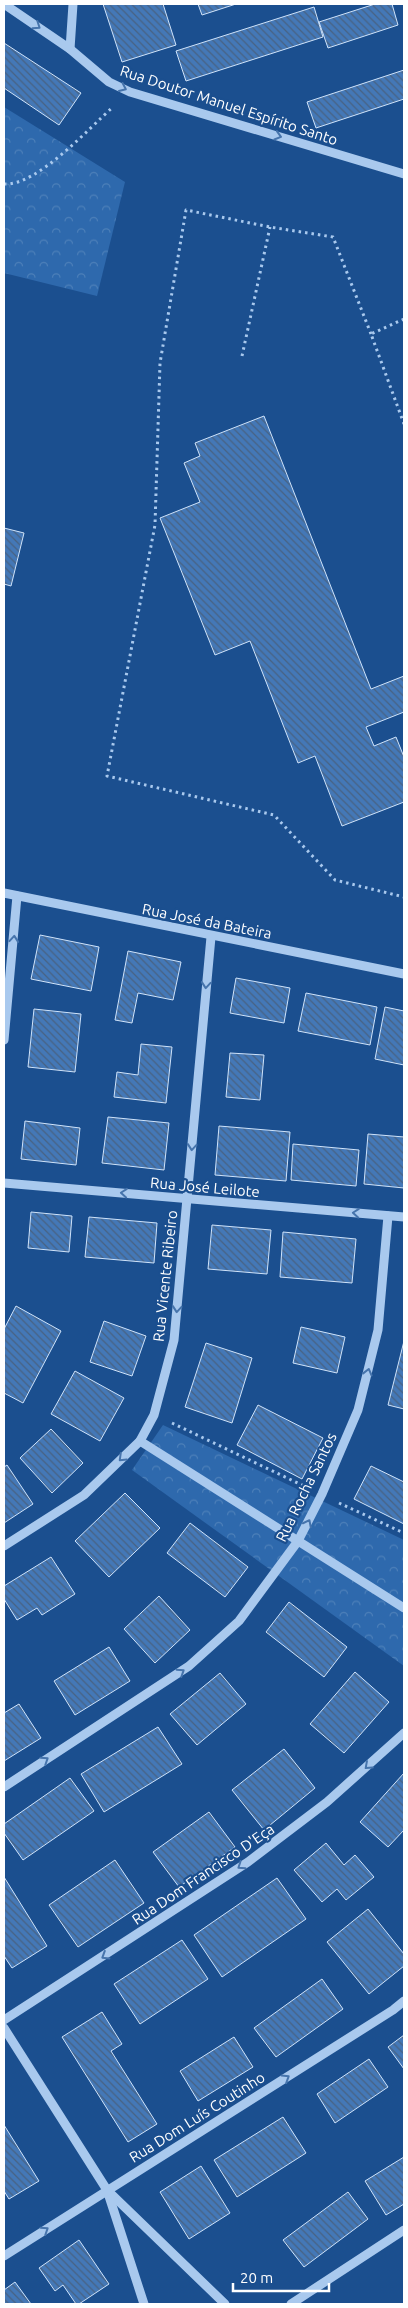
<svg xmlns="http://www.w3.org/2000/svg" width="408" height="2308" font-family="Ubuntu,sans-serif">
  <defs>
    <pattern id="forest-crowns" width="20" height="18" patternUnits="userSpaceOnUse" patternTransform="scale(1.25)"><rect width="20" height="18" fill="#2e69ad"/><path d="M2 6a3 3 0 1 1 6 0M12 15a3 3 0 1 1 6 0" fill="none" stroke="#4d80b9"/></pattern>
    <pattern id="building-back-hatch" width="6" height="6" patternUnits="userSpaceOnUse" patternTransform="scale(1.25)"><rect width="6" height="6" fill="#4478b7"/><path d="M-1 5l2 2M0 0l6 6M5-1l2 2" fill="none" stroke="#486282"/></pattern>
  </defs>
  <rect width="100%" height="100%" fill="#1b4f8f"/>
  <g fill="url(#forest-crowns)">
    <path d="M4,107L125,182L97,296L4,273Z"/>
    <path d="M163,1425L404,1540V1666L132,1470Z"/>
  </g>
  <g fill="url(#building-back-hatch)" stroke="#cfe3fa">
    <path d="M103,4H163L176,45L122,62Z"/>
    <path d="M198,4H236L202,15Z"/>
    <path d="M375,4H392L398,25L328,48L319,22Z"/>
    <path d="M314,7L323,37L186,81L176,51Z"/>
    <path d="M4,43L81,93L59,125L4,88Z"/>
    <path d="M404,70V99L316,128L307,102Z"/>
    <path d="M264,416L371,689L404,676V712L366,727L374,746L396,737L404,757V802L342,826L315,756L298,763L250,641L215,655L160,518L200,502L184,463L200,456L195,443Z"/>
    <path d="M4,528L24,533L11,586L4,584Z"/>
    <path d="M40,935L99,947L91,991L31,979Z"/>
    <path d="M128,951L181,962L173,1000L138,993L132,1023L115,1020Z"/>
    <path d="M236,978L290,988L284,1023L230,1013Z"/>
    <path d="M306,993L377,1007L370,1045L298,1031Z"/>
    <path d="M385,1007L404,1011V1065L375,1059Z"/>
    <path d="M34,1009L81,1014L75,1072L28,1067Z"/>
    <path d="M141,1044L172,1047L166,1103L114,1097L117,1072L138,1075Z"/>
    <path d="M230,1053L264,1055L260,1100L226,1097Z"/>
    <path d="M108,1117L169,1123L164,1170L102,1163Z"/>
    <path d="M25,1121L80,1128L76,1165L21,1159Z"/>
    <path d="M219,1126L290,1132L286,1181L215,1175Z"/>
    <path d="M368,1134L404,1137V1188L364,1184Z"/>
    <path d="M293,1144L359,1150L356,1186L291,1180Z"/>
    <path d="M31,1212L72,1216L69,1252L28,1248Z"/>
    <path d="M89,1217L157,1223L154,1263L85,1257Z"/>
    <path d="M212,1225L271,1230L267,1274L208,1269Z"/>
    <path d="M283,1232L356,1239L352,1283L280,1277Z"/>
    <path d="M16,1306L61,1331L23,1403L4,1393V1329Z"/>
    <path d="M104,1321L146,1336L132,1376L90,1362Z"/>
    <path d="M301,1327L345,1337L337,1373L293,1363Z"/>
    <path d="M404,1341V1409L388,1405Z"/>
    <path d="M206,1343L252,1358L232,1423L185,1407Z"/>
    <path d="M75,1371L124,1398L100,1441L51,1414Z"/>
    <path d="M258,1405L323,1438L302,1479L237,1445Z"/>
    <path d="M51,1429L83,1463L52,1493L20,1458Z"/>
    <path d="M7,1465L33,1504L4,1523V1467Z"/>
    <path d="M371,1466L404,1482V1524L354,1499Z"/>
    <path d="M125,1493L160,1528L109,1577L75,1541Z"/>
    <path d="M190,1523L248,1567L225,1597L167,1553Z"/>
    <path d="M51,1557L75,1594L42,1615L37,1608L17,1620L4,1599V1586Z"/>
    <path d="M159,1596L190,1630L155,1663L124,1629Z"/>
    <path d="M289,1602L347,1647L324,1677L266,1632Z"/>
    <path d="M109,1647L130,1681L75,1715L54,1681Z"/>
    <path d="M355,1672L389,1702L344,1753L310,1724Z"/>
    <path d="M220,1673L246,1704L197,1745L170,1714Z"/>
    <path d="M19,1704L41,1738L4,1761V1713Z"/>
    <path d="M158,1727L182,1764L104,1812L81,1774Z"/>
    <path d="M284,1749L315,1788L264,1830L232,1790Z"/>
    <path d="M404,1773V1830L388,1847L360,1822Z"/>
    <path d="M70,1778L94,1811L23,1860L4,1833V1824Z"/>
    <path d="M209,1812L235,1847L179,1887L153,1852Z"/>
    <path d="M326,1843L344,1865L355,1855L374,1877L346,1900L337,1889L322,1902L294,1870Z"/>
    <path d="M115,1860L144,1903L78,1947L49,1905Z"/>
    <path d="M4,1877L47,1946L12,1968L4,1956Z"/>
    <path d="M277,1878L306,1919L222,1977L194,1935Z"/>
    <path d="M368,1909L404,1954V1966L369,1994L327,1942Z"/>
    <path d="M182,1940L208,1979L140,2024L114,1984Z"/>
    <path d="M322,1979L343,2009L276,2057L254,2028Z"/>
    <path d="M102,2012L122,2044L111,2051L157,2124L128,2142L62,2037Z"/>
    <path d="M404,2035V2069L388,2047Z"/>
    <path d="M234,2037L253,2067L198,2101L180,2071Z"/>
    <path d="M369,2059L388,2087L335,2123L317,2094Z"/>
    <path d="M283,2117L306,2153L237,2197L214,2160Z"/>
    <path d="M4,2125L39,2181L9,2199L4,2191Z"/>
    <path d="M404,2157V2204L386,2215L365,2181Z"/>
    <path d="M201,2166L230,2213L189,2239L160,2192Z"/>
    <path d="M348,2192L368,2219L304,2267L283,2240Z"/>
    <path d="M79,2240L109,2284L79,2304H76L63,2285L55,2291L39,2268Z"/>
    <path d="M15,2282L31,2304H4V2290Z"/>
  </g>
  <g fill="none" stroke-linecap="round" stroke-linejoin="round">
    <g stroke="#a9c9ee" stroke-width="3" stroke-dasharray="2.5 4" stroke-linecap="butt">
      <path d="M4,184C37,186 88,129 113,107"/>
      <path d="M404,319L371,334L404,424"/>
      <path d="M371,334L333,237L270,227L186,210L160,363L155,525L107,776L274,815L335,880L404,897"/>
      <path d="M242,356L270,227"/>
      <path d="M172,1423L304,1486"/>
      <path d="M339,1503L404,1533"/>
    </g>
    <g stroke="#a9c9ee" stroke-width="9">
      <path d="M4,4L70,49L109,82L130,92L404,174"/>
      <path d="M70,49L73,4"/>
      <path d="M4,893L404,974"/>
      <path d="M4,1040L17,896"/>
      <path d="M4,1183L404,1217"/>
      <path d="M140,1441L404,1608"/>
      <path d="M4,1546L84,1495L140,1441L154,1415L174,1340L211,937"/>
      <path d="M4,1787L189,1666L239,1621L298,1541L322,1494L358,1410L378,1330L388,1216"/>
      <path d="M4,2020L248,1862L327,1802L404,1733"/>
      <path d="M4,2028L107,2190L225,2304"/>
      <path d="M108,2193L144,2304"/>
      <path d="M4,2256L393,2010L404,2001"/>
      <path d="M291,2304L404,2230"/>
    </g>
  </g>
  <defs><path id="oneway-chevron" d="M-2-3.5L2.5 0L-2 3.5" fill="none" stroke-width="1.6" stroke-linecap="round" stroke-linejoin="round" transform="scale(1.25)"/></defs>
  <g stroke="#4674ac">
    <use href="#oneway-chevron" transform="translate(37 26) rotate(34)"/>
    <use href="#oneway-chevron" transform="translate(123 88) rotate(25)"/>
    <use href="#oneway-chevron" transform="translate(278 136) rotate(17)"/>
    <use href="#oneway-chevron" transform="translate(14 939) rotate(-85)"/>
    <use href="#oneway-chevron" transform="translate(206 985) rotate(95)"/>
    <use href="#oneway-chevron" transform="translate(192 1147) rotate(95)"/>
    <use href="#oneway-chevron" transform="translate(124 1193) rotate(-175)"/>
    <use href="#oneway-chevron" transform="translate(356 1213) rotate(-175)"/>
    <use href="#oneway-chevron" transform="translate(177 1309) rotate(95)"/>
    <use href="#oneway-chevron" transform="translate(368 1372) rotate(-76)"/>
    <use href="#oneway-chevron" transform="translate(122 1458) rotate(136)"/>
    <use href="#oneway-chevron" transform="translate(308 1523) rotate(-63)"/>
    <use href="#oneway-chevron" transform="translate(181 1672) rotate(-33)"/>
    <use href="#oneway-chevron" transform="translate(45 1760) rotate(-33)"/>
    <use href="#oneway-chevron" transform="translate(368 1766) rotate(138)"/>
    <use href="#oneway-chevron" transform="translate(241 1866) rotate(146)"/>
    <use href="#oneway-chevron" transform="translate(105 1956) rotate(148)"/>
    <use href="#oneway-chevron" transform="translate(286 2078) rotate(-32)"/>
    <use href="#oneway-chevron" transform="translate(45 2230) rotate(-33)"/>
  </g>
  <g text-anchor="middle" dominant-baseline="central" stroke-width="4.5" stroke-linejoin="round" paint-order="stroke">
    <g font-size="15" fill="#fff" stroke="#1b4f8f">
      <text transform="translate(229 105) rotate(18)">Rua Doutor Manuel Espírito Santo</text>
      <text transform="translate(207 921) rotate(11)">Rua José da Bateira</text>
      <text transform="translate(205 1187) rotate(5)">Rua José Leilote</text>
      <text transform="translate(165 1276) rotate(-84)">Rua Vicente Ribeiro</text>
      <text transform="translate(306 1487) rotate(-64)">Rua Rocha Santos</text>
      <text transform="translate(203 1874) rotate(-34)">Rua Dom Francisco D'Eça</text>
      <text transform="translate(197 2117) rotate(-32)">Rua Dom Luís Coutinho</text>
    </g>
  </g>
  <rect width="408" height="2308" fill="none" stroke="#ffffff" stroke-width="10"/>
  <path d="M233 2283v8h96v-8" fill="none" stroke="#ffffff" stroke-width="2.5"/>
  <text x="240" y="2283" font-size="15" fill="#ffffff" stroke="#1b4f8f" stroke-width="4" paint-order="stroke">20 m</text>
</svg>
